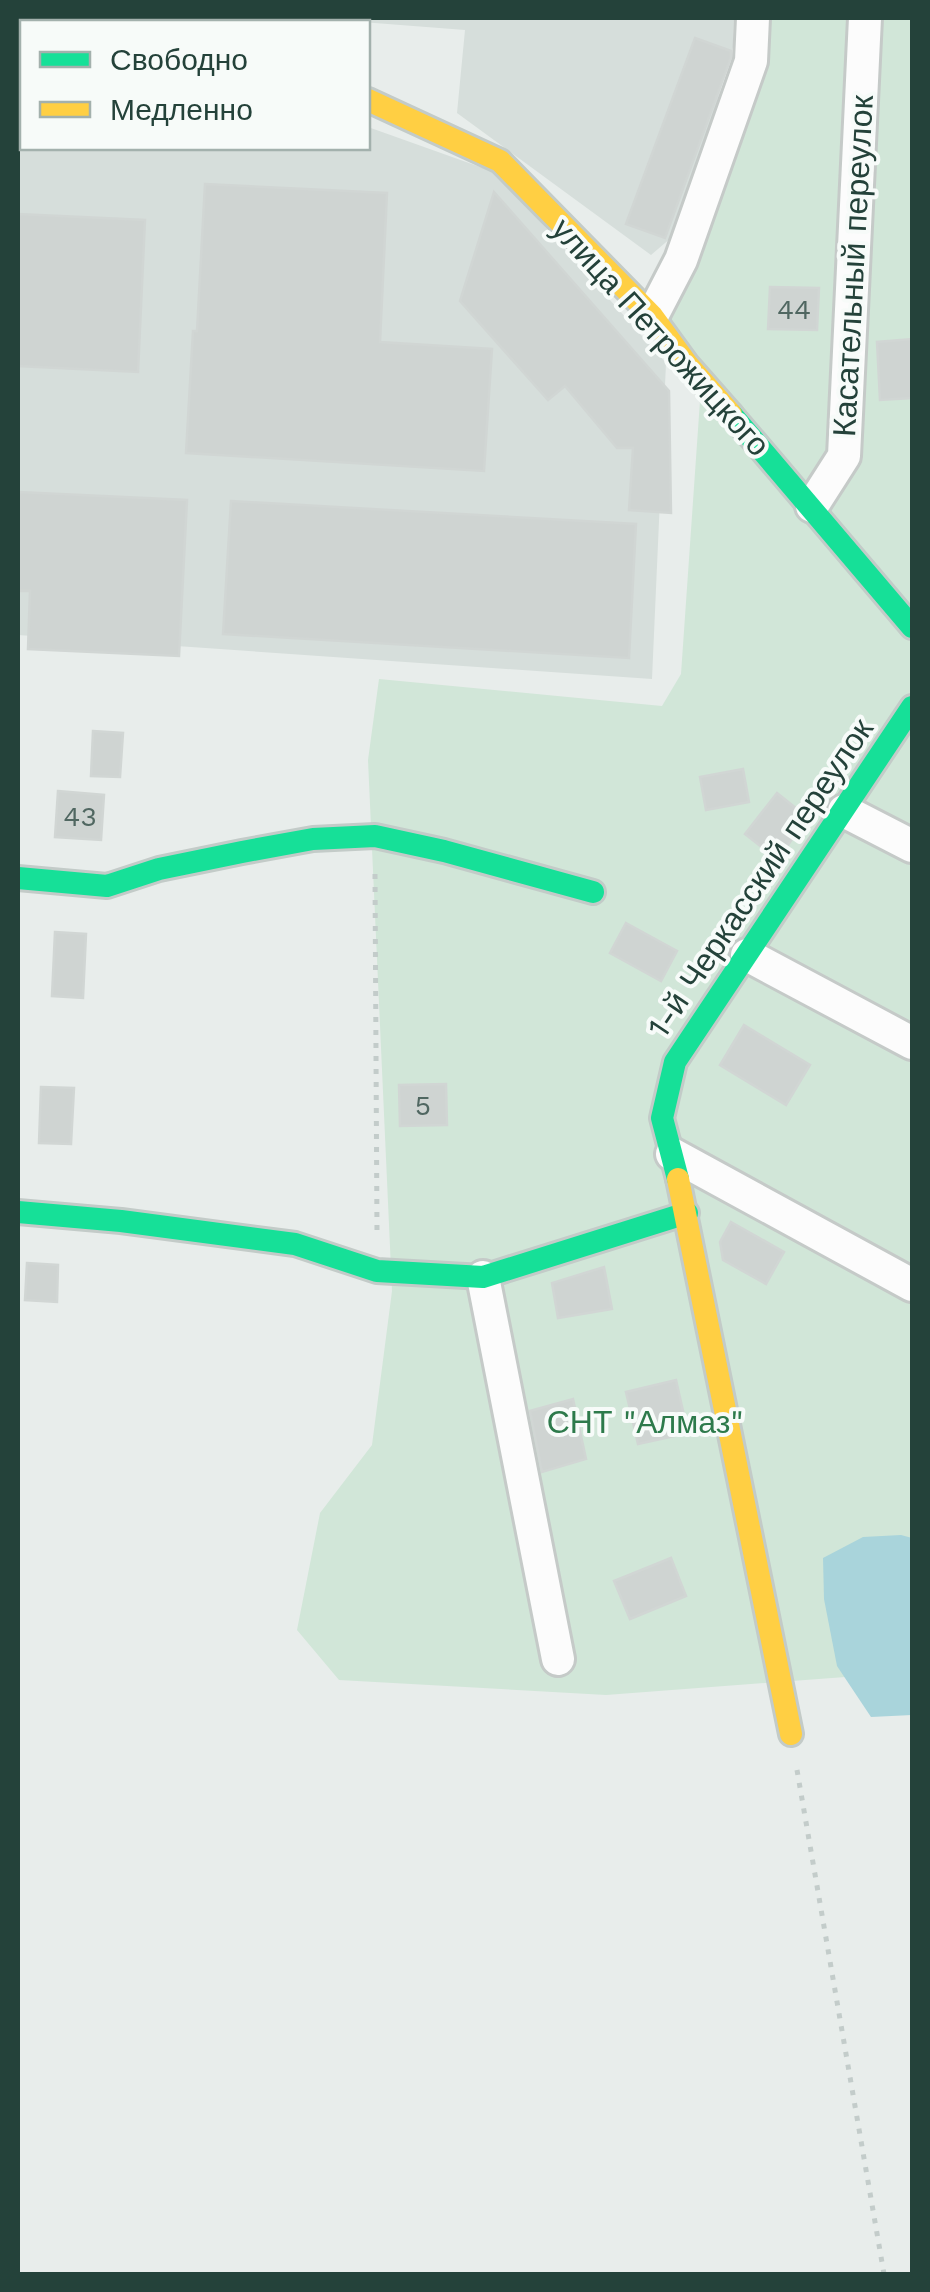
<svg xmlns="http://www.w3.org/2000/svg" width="930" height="2292" font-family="'Work Sans',sans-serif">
  <rect width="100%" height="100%" fill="#e8edeb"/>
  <g fill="#d6dedb">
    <path d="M310,18H734L733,47L679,231L651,255L457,113L465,30Z"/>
    <path d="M18,49H22V148H368V127L497,173L666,363L652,679L18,635Z"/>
  </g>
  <path fill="#d1e6d8" d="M750,18H912V1672L606,1695L339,1680L297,1630L320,1513L372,1445L392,1291L368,760L379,679L662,706L681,674L702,372L660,321Z"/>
  <path fill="#a9d4db" d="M901,1535L912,1538V1715L871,1717L837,1666L824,1599L823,1558L863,1537Z"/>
  <g fill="#cfd4d2" stroke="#d1d6d4" stroke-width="2.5">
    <path d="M695,38L731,51V57L665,238L626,224Z"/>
    <path d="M205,184L387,193L380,342L492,349L484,471L186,453L193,331H197Z"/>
    <path d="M494,192L669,391L671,513L629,510L633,448H617L565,386L548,400L460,301Z"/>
    <path d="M18,214L145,220L138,372L18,366Z"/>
    <path d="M770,287L819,288L817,330L768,329Z"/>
    <path d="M912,339V398L880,400L877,342Z"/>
    <path d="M18,492L187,500L179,656L28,649L30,591H18Z"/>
    <path d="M231,501L636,524L629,658L223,634Z"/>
    <path d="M93,731L123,733L120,777L91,776Z"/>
    <path d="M743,769L749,802L706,810L700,777Z"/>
    <path d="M58,791L104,795L101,840L55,837Z"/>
    <path d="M777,793L807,817L778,860L745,834Z"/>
    <path d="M626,923L677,951L661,981L610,953Z"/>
    <path d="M55,932L86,934L83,998L52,996Z"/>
    <path d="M744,1025L810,1065L786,1105L720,1065Z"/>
    <path d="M446,1084L447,1125L400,1126L399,1085Z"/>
    <path d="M41,1087L74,1088L71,1144L39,1143Z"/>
    <path d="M731,1222L784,1252L766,1284L723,1260L720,1242Z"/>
    <path d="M27,1263L58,1265L57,1302L25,1300Z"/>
    <path d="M604,1267L612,1309L558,1318L552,1283Z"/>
    <path d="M676,1380L688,1433L638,1444L626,1392Z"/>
    <path d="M573,1399L586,1459L542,1472L530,1411Z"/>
    <path d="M671,1558L686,1596L630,1619L614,1581Z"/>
  </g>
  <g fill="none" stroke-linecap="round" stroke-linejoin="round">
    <g stroke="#c5cac8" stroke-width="38">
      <g id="street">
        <path d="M18,28L22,29"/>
        <path d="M652,316L681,260L751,61L753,18"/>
        <path d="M812,506L844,456L865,18"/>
        <path d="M844,811L912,846"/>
        <path d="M747,955L912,1043"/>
        <path d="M672,1154L912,1285"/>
        <path d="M483,1277L558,1659"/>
      </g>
    </g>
    <g stroke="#c3cbc8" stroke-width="28">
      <g id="fast">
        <path d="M731,414L912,627"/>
        <path d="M18,878L107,886L159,869L242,852L313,839L375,836L444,851L593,892"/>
        <path d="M678,1179L662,1118L675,1062L912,707"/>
        <path d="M18,1212L121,1221L295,1244L377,1271L483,1277L687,1213"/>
      </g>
    </g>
    <g stroke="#c3cbc8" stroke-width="28">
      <g id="slow">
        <path d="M368,100L500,161L652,316L687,364L731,414"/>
        <path d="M678,1179L791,1734"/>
      </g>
    </g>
    <g stroke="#c3ccca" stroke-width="5" stroke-dasharray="5 8" stroke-linecap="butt">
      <path d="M375,874L377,1233"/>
      <path d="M797,1770L884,2274"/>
    </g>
    <use href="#street" stroke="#fcfcfc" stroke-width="32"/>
    <use href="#fast" stroke="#16e098" stroke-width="22"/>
    <use href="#slow" stroke="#ffcf43" stroke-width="22"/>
  </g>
  <g text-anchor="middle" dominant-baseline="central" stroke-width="8" stroke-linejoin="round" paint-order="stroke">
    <g font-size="28" fill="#506761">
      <text x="794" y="309">44</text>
      <text x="80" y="816">43</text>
      <text x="423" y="1105">5</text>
    </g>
    <g font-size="32" fill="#24423a" stroke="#f7fbf9">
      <text transform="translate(853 266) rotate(-87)">Касательный переулок</text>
      <text transform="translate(661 337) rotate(48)">улица Петрожицкого</text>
      <text transform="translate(760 878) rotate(-56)">1-й Черкасский переулок</text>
    </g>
    <g font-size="32" fill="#2d7a4b" stroke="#f7fbf9">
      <text x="645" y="1422">СНТ "Алмаз"</text>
    </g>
  </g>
  <rect width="930" height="2292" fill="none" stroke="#24423a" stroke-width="40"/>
  <rect x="20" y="20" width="350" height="130" fill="#f7fbf9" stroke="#a3b1ad" stroke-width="2.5"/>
  <rect x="40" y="52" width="50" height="15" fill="#16e098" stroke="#a3b1ad" stroke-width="2.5"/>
  <text x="110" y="70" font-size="30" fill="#24423a">Свободно</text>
  <rect x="40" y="102" width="50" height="15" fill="#ffcf43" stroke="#a3b1ad" stroke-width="2.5"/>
  <text x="110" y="120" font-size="30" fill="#24423a">Медленно</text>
</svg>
